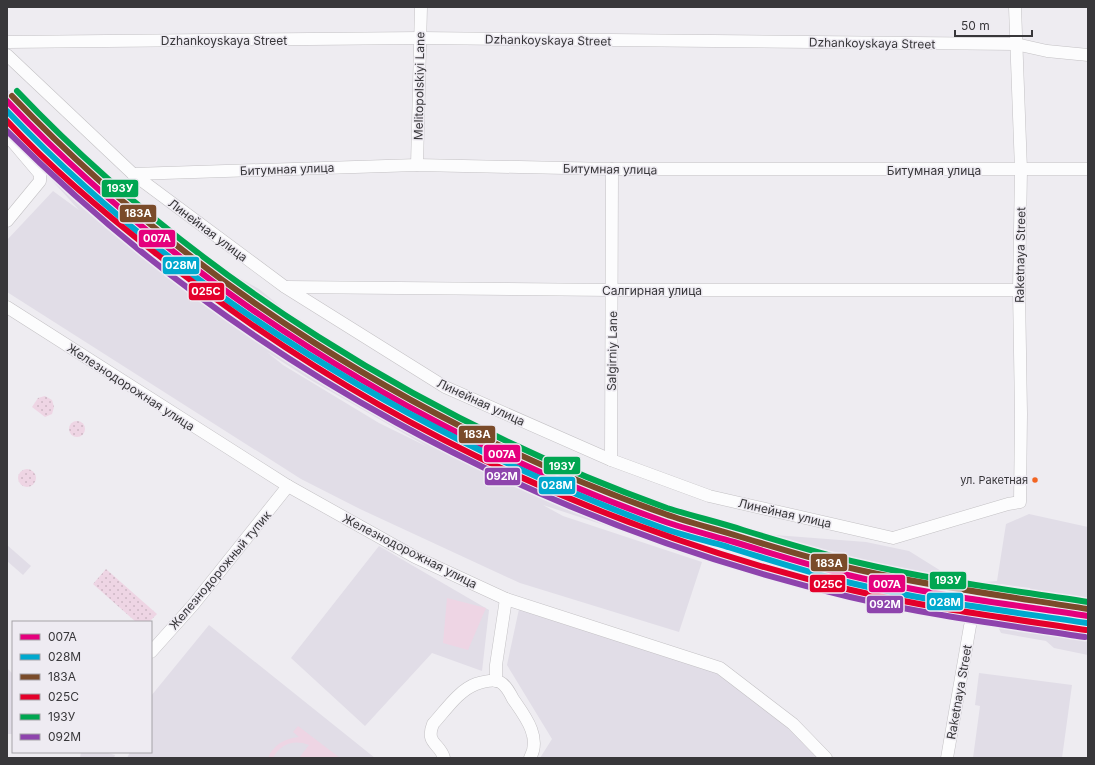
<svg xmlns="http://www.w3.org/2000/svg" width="1095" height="765" font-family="Inter,sans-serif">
  <defs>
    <pattern id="park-dots" width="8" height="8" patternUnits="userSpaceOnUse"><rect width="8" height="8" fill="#eed5e4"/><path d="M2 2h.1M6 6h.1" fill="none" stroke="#cdb7c4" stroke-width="1.8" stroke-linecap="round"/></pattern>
  </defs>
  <rect width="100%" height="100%" fill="#eeecf1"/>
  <g fill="#e1dde7" fill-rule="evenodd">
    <path d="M7,89L23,105L109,179L116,192L132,204L149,212L232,274L259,289L286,311L309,325L314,332L320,333L348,350L372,375L479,432L548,463L562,465L604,488L725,531L866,542L909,551L962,584L997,581L1006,524L1029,514L1088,527V655L1054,648L1046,641L1001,633L997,625L830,589L681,553L616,529L543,505L563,516L702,562L679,632L520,583L360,509L301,479L7,292V240L53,191L79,210L7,131ZM267,352L309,379L428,447L379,423L283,365ZM1000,584L1030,588V594L1001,589Z"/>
    <path d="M7,545L31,566L23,575L7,561Z"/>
    <path d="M379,546L489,610L482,671L432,653L365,726L291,658Z"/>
    <path d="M519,609L717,672L744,690L791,731L817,758H540L552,739L507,665Z"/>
    <path d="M209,625L375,758H127L130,752H151V696Z"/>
    <path d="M7,668L13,674V734H7Z"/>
    <path d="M979,673L1072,685L1062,758H973L980,706L975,705Z"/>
    <path d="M81,752H105L115,755L114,758H80Z"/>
  </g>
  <g fill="#eed5e4">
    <path d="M447,598L486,608L468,650L443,643Z"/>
    <path d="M298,726L340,758H299L309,745C294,739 280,744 273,758H268C273,745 285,738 299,737L293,732Z"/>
  </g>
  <g fill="url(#park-dots)">
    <path d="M45,396L52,400L54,407L52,414L45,417L32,407L38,398Z"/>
    <circle cx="77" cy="429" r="8"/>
    <circle cx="27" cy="478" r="9"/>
    <path d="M106,569L157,614L149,622H136L93,584Z"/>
  </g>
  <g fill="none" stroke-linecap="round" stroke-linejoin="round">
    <g stroke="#c3c1c4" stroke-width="13">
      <g id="street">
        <path d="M7,42L421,38L1016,44L1047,51L1088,55"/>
        <path d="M7,55L133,174L285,287L445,387L611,460L709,496L893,538L1008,504L1020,502L1021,414L1019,290L1021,170L1015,7"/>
        <path d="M7,135L40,174V181L7,221"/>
        <path d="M417,165L421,7"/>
        <path d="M133,174L417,165L612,169H1088"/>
        <path d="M286,287L612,290H1019"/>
        <path d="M7,307L288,486L415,557L506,599L720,668L793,724L826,758"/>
        <path d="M611,460L612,169"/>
        <path d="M151,652L193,605L288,486"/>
        <path d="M496,681V665L506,599"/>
        <path d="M444,758C440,743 425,744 433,724C445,711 459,690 476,684C482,682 494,679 500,682C506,685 510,693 513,699C524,715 542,737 530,758"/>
        <path d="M947,758L970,626"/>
      </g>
    </g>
    <use href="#street" stroke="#fcfcfd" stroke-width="12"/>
    <g stroke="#eeebf2" stroke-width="9">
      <path id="rail-1" d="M7,101C183,286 422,436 663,521C686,529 710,535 734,542C773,554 812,566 852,576C929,595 1009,604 1088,616"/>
    </g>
    <g stroke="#eeebf2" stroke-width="9">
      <path id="rail-2" d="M7,111C184,296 419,438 657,526C680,535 704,540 728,547C769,560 810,573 851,583C929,602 1008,611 1087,623"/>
    </g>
    <g stroke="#eeebf2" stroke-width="9">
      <path id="rail-3" d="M12,96C189,282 424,429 665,514C690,523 716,529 741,537C780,549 819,561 859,570C935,587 1012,597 1088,609"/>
    </g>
    <g stroke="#eeebf2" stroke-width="9">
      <path id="rail-4" d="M7,121C53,170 105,214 158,255C363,418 596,529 851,590C928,608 1007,618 1086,630"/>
    </g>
    <g stroke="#eeebf2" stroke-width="9">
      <path id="rail-5" d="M17,91C193,276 427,422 667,508C692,516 718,522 743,530C782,542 821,554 860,563C935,581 1012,590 1088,602"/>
    </g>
    <g stroke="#eeebf2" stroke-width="9">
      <path id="rail-6" d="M7,131C238,362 533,522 850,597C928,615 1007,625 1085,637"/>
    </g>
    <use href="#rail-1" stroke="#e5007d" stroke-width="6"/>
    <use href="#rail-2" stroke="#00a9ce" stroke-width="6"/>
    <use href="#rail-3" stroke="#7a4b2a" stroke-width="6"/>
    <use href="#rail-4" stroke="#e4002b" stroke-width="6"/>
    <use href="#rail-5" stroke="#00a651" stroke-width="6"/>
    <use href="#rail-6" stroke="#8e44ad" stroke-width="6"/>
  </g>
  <circle fill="#f26522" stroke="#eeebf2" stroke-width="1.5" cx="1035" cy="480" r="3.5"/>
  <g text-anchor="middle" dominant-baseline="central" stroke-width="3" stroke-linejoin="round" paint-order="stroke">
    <g font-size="11" fill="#38373a" stroke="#eeebf2" text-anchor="end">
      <text x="1028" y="480">ул. Ракетная</text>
    </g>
    <g font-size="12" fill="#38373a" stroke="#eeebf2">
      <text x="224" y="40">Dzhankoyskaya Street</text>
      <text transform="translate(548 40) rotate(1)">Dzhankoyskaya Street</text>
      <text transform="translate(872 43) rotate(1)">Dzhankoyskaya Street</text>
      <text transform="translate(419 86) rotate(-89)">Melitopolskiyi Lane</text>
      <text transform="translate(287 169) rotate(-2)">Битумная улица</text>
      <text transform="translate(610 169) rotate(1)">Битумная улица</text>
      <text x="934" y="170">Битумная улица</text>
      <text transform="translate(208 230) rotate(37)">Линейная улица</text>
      <text transform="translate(1020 255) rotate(-89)">Raketnaya Street</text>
      <text x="652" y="290">Салгирная улица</text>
      <text transform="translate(612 351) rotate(-89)">Salgirniy Lane</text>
      <text transform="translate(131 387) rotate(33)">Железнодорожная улица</text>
      <text transform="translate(481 402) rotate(25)">Линейная улица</text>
      <text transform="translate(785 513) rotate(13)">Линейная улица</text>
      <text transform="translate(410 551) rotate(27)">Железнодорожная улица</text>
      <text transform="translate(220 570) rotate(-50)">Железнодорожный тупик</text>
      <text transform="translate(959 692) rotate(-80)">Raketnaya Street</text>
    </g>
  </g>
  <g stroke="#eeebf2" stroke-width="1.5">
    <rect x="101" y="179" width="38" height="19" rx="4" fill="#00a651"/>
    <rect x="119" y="204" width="38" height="19" rx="4" fill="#7a4b2a"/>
    <rect x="138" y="229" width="38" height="19" rx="4" fill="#e5007d"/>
    <rect x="162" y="256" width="38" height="19" rx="4" fill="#00a9ce"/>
    <rect x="188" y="282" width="37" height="19" rx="4" fill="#e4002b"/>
    <rect x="458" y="425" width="38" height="19" rx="4" fill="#7a4b2a"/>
    <rect x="483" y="444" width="38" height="19" rx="4" fill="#e5007d"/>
    <rect x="543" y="456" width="38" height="19" rx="4" fill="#00a651"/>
    <rect x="484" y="467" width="37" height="19" rx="4" fill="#8e44ad"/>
    <rect x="538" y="476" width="38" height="19" rx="4" fill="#00a9ce"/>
    <rect x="810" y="553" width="38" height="19" rx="4" fill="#7a4b2a"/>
    <rect x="929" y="571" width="38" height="19" rx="4" fill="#00a651"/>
    <rect x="809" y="574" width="37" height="19" rx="4" fill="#e4002b"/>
    <rect x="868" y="574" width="38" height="19" rx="4" fill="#e5007d"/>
    <rect x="926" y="592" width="38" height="19" rx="4" fill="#00a9ce"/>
    <rect x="866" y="595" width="38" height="19" rx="4" fill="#8e44ad"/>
  </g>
  <g font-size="11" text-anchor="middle" font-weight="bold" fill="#fff">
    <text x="120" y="192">193У</text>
    <text x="138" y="217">183А</text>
    <text x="157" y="242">007А</text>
    <text x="181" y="269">028М</text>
    <text x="206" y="295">025С</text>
    <text x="477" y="438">183А</text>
    <text x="502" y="458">007А</text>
    <text x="562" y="470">193У</text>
    <text x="502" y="480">092М</text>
    <text x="557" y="489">028М</text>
    <text x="829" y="567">183А</text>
    <text x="948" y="584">193У</text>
    <text x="828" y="588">025С</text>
    <text x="887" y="588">007А</text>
    <text x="945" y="606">028М</text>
    <text x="885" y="608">092М</text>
  </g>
  <rect width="1095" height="765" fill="none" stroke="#38373a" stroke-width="16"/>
  <rect x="12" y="621" width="140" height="132" fill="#eeebf2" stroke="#a5a3a8"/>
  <rect x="20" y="634" width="20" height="6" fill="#e5007d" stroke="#a5a3a8"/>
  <text x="48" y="641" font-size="12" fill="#38373a">007А</text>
  <rect x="20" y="654" width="20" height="6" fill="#00a9ce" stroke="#a5a3a8"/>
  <text x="48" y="661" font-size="12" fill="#38373a">028М</text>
  <rect x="20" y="674" width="20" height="6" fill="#7a4b2a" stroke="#a5a3a8"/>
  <text x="48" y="681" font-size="12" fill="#38373a">183А</text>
  <rect x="20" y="694" width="20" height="6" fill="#e4002b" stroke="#a5a3a8"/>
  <text x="48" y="701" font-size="12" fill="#38373a">025С</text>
  <rect x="20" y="714" width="20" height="6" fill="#00a651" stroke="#a5a3a8"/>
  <text x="48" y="721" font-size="12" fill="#38373a">193У</text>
  <rect x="20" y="734" width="20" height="6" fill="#8e44ad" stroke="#a5a3a8"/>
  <text x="48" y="741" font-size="12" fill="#38373a">092М</text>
  <path d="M955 30v6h77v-6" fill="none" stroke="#38373a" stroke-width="2"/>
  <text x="961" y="30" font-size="12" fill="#38373a" stroke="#eeebf2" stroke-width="3" paint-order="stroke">50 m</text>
</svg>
